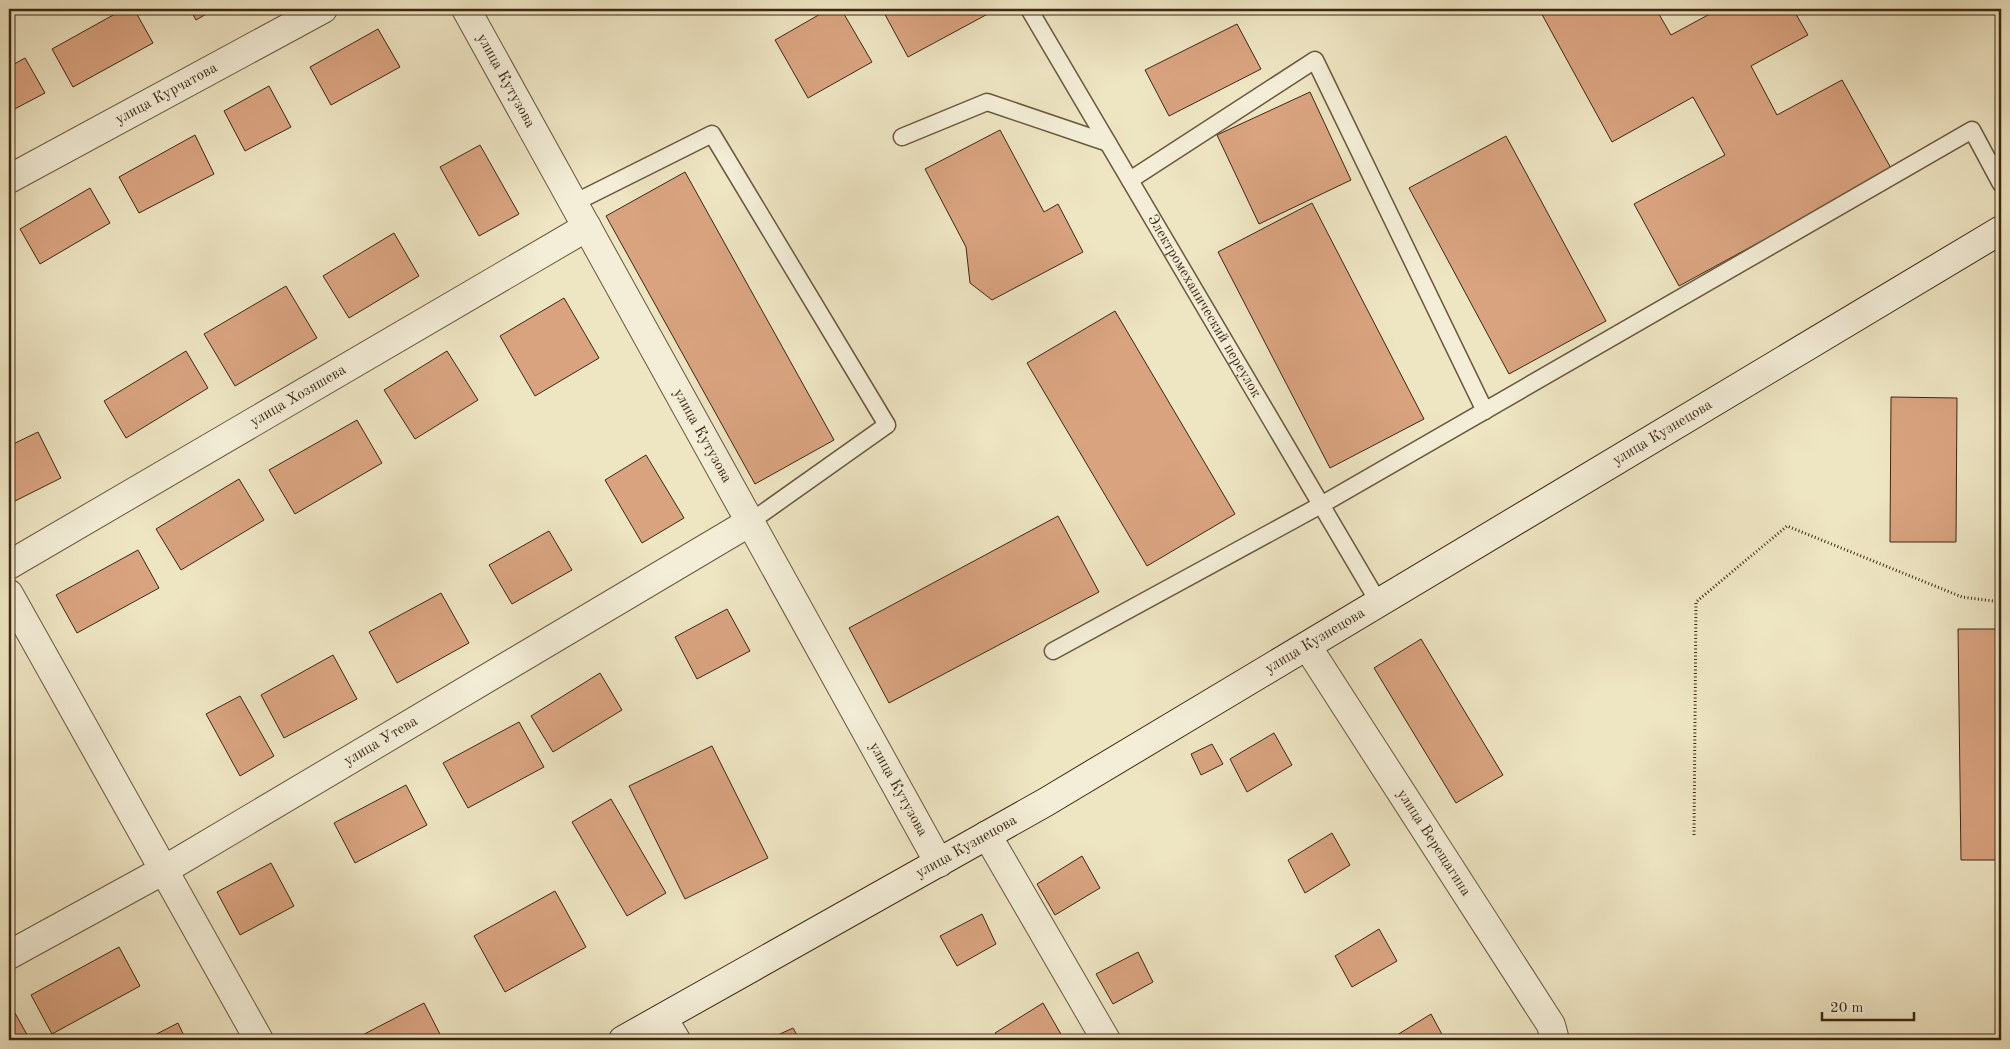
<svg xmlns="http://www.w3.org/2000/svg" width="2010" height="1049" font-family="'Old Standard TT',serif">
  <rect width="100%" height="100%" fill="#eee5c3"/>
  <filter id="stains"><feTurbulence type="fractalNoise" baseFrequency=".004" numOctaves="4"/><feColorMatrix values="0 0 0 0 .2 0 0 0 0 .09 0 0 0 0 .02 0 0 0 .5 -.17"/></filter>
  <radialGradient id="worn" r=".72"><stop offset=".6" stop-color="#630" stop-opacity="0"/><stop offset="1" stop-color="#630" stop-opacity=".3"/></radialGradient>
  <g fill="#d9a380" stroke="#3d2812">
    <path d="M124,9H134L153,43L73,87L52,49Z"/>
    <path d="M190,9H215L196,20Z"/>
    <path d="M829,9H841L872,62L808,98L775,40Z"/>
    <path d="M882,9H997L908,57Z"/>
    <path d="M1539,9H1656L1671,35L1719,9H1793L1808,35L1751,66L1777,115L1842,80L1892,170L1679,286L1634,204L1725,155L1693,97L1612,142Z"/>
    <path d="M1237,24L1261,69L1169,116L1145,70Z"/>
    <path d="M378,29L400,67L331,105L310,67Z"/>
    <path d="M25,58L45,93L9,112V67Z"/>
    <path d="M269,86L291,127L245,151L224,111Z"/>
    <path d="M1310,92L1351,180L1259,224L1217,135Z"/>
    <path d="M1000,130L1044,212L1058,204L1083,252L992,300L970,283L966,247L925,169Z"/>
    <path d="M195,135L214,174L139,213L119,177Z"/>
    <path d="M1506,136L1606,321L1509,374L1409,188Z"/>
    <path d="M480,145L519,214L479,236L440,167Z"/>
    <path d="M685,172L834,440L755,484L606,216Z"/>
    <path d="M90,188L110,223L40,264L20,229Z"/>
    <path d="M1312,203L1424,419L1330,468L1218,252Z"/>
    <path d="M394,233L419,276L349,318L323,276Z"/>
    <path d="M286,286L317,338L235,386L204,334Z"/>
    <path d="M564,298L599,358L535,396L500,336Z"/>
    <path d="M1115,311L1235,514L1147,566L1027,363Z"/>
    <path d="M186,351L208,388L126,438L104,401Z"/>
    <path d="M447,351L478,400L415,439L384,390Z"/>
    <path d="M1891,397L1957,398L1956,542H1890Z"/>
    <path d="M357,420L382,463L295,514L269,470Z"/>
    <path d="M38,432L61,478L9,504V446Z"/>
    <path d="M646,455L684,518L642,543L605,480Z"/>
    <path d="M239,479L264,520L181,570L156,529Z"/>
    <path d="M1058,516L1099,592L889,703L849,628Z"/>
    <path d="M549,531L572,570L512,604L489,565Z"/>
    <path d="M138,550L159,588L77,633L56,595Z"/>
    <path d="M441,593L469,643L397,683L369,632Z"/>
    <path d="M727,609L750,651L697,679L675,637Z"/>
    <path d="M1958,629H2001V860H1961Z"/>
    <path d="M1421,639L1503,775L1456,803L1374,668Z"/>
    <path d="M333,655L357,699L284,738L261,695Z"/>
    <path d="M600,673L622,710L553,752L531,716Z"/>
    <path d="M240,696L274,756L240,776L206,714Z"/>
    <path d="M519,722L544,767L468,808L443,763Z"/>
    <path d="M1274,733L1292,765L1247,792L1230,759Z"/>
    <path d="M1212,744L1223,764L1201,775L1191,754Z"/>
    <path d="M712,746L768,858L685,899L629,786Z"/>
    <path d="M406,785L427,825L355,863L334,823Z"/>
    <path d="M611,799L666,893L627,916L572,822Z"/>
    <path d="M1332,833L1350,865L1305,893L1288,860Z"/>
    <path d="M1082,856L1100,888L1055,915L1037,884Z"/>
    <path d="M271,863L294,906L240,935L217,892Z"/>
    <path d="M555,891L586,947L505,992L474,936Z"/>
    <path d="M982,914L996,944L957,966L940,936Z"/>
    <path d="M1379,929L1397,961L1352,987L1335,956Z"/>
    <path d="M119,947L140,986L52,1034L31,995Z"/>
    <path d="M1138,952L1153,982L1113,1004L1096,974Z"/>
    <path d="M424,1003L443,1040H353Z"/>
    <path d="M1043,1003L1062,1036L1056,1040H1000L995,1033Z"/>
    <path d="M11,1006L30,1040H9V1008Z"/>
    <path d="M1431,1014L1445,1040H1389Z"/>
    <path d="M178,1023L186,1040H145Z"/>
    <path d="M793,1028L800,1040H767Z"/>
  </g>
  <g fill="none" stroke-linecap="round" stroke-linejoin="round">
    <g stroke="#69573e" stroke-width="19">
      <g id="service">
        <path id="s1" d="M1029,9L1379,603"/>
        <path d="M902,137L987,102L1108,143"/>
        <path d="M1130,180L1315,60L1485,411"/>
        <path d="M574,203L712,134L887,425L750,522"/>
        <path d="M1053,651L1321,505L1972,130L2001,184"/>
      </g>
    </g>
    <g stroke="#69573e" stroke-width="30">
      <g id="minor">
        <path id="s2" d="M466,9L939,863"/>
        <path id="s3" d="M9,179L323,9"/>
        <path id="s4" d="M9,565L587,227"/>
        <path d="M9,594L259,1040"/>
        <path id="s5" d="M1307,646L1551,1025L1555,1040"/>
        <path d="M987,835L1106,1040"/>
        <path id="s6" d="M9,955L164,870L750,522"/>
        <path d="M663,1018L676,1040"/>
      </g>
    </g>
    <g stroke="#3d2812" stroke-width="30">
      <g id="secondary">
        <path id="s7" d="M623,1040L1046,802L2001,230"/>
      </g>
    </g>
    <path stroke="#3d2812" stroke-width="3" stroke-dasharray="1 2.5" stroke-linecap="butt" d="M1694,835L1696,602L1787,526L1962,597L2001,602"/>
    <use href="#service" stroke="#f4eed8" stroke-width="16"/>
    <use href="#minor" stroke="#f4eed8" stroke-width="28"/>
    <use href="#secondary" stroke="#f4eed8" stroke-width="28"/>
  </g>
  <g text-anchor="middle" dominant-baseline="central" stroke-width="4" stroke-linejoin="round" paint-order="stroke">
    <g font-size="15" fill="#3d2812" stroke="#f4eed8">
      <text stroke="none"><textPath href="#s2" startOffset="82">улица Кутузова</textPath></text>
      <text stroke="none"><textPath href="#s3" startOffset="179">улица Курчатова</textPath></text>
      <text stroke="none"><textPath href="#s1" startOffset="345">Электромеханический переулок</textPath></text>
      <text stroke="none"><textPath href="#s4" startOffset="335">улица Хозяшева</textPath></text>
      <text stroke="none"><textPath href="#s7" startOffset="1204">улица Кузнецова</textPath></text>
      <text stroke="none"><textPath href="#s2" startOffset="488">улица Кутузова</textPath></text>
      <text stroke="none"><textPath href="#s7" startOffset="799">улица Кузнецова</textPath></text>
      <text stroke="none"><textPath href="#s6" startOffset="429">улица Утева</textPath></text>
      <text stroke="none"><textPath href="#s2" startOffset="892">улица Кутузова</textPath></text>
      <text stroke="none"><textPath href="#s5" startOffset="234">улица Верещагина</textPath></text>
      <text stroke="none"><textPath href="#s7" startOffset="394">улица Кузнецова</textPath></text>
    </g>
  </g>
  <rect width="2010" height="1049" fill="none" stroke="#eee5c3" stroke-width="30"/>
  <rect x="10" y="10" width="1990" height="1029" fill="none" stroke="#3d2812" stroke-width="2.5"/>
  <rect x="15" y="15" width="1980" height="1019" fill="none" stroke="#3d2812"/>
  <path d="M1822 1012v8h92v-8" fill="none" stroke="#3d2812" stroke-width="2.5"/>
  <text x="1830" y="1012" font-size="15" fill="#3d2812" stroke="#f4eed8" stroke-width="4" paint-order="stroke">20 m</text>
  <rect width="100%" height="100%" filter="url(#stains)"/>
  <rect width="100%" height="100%" fill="url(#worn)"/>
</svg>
